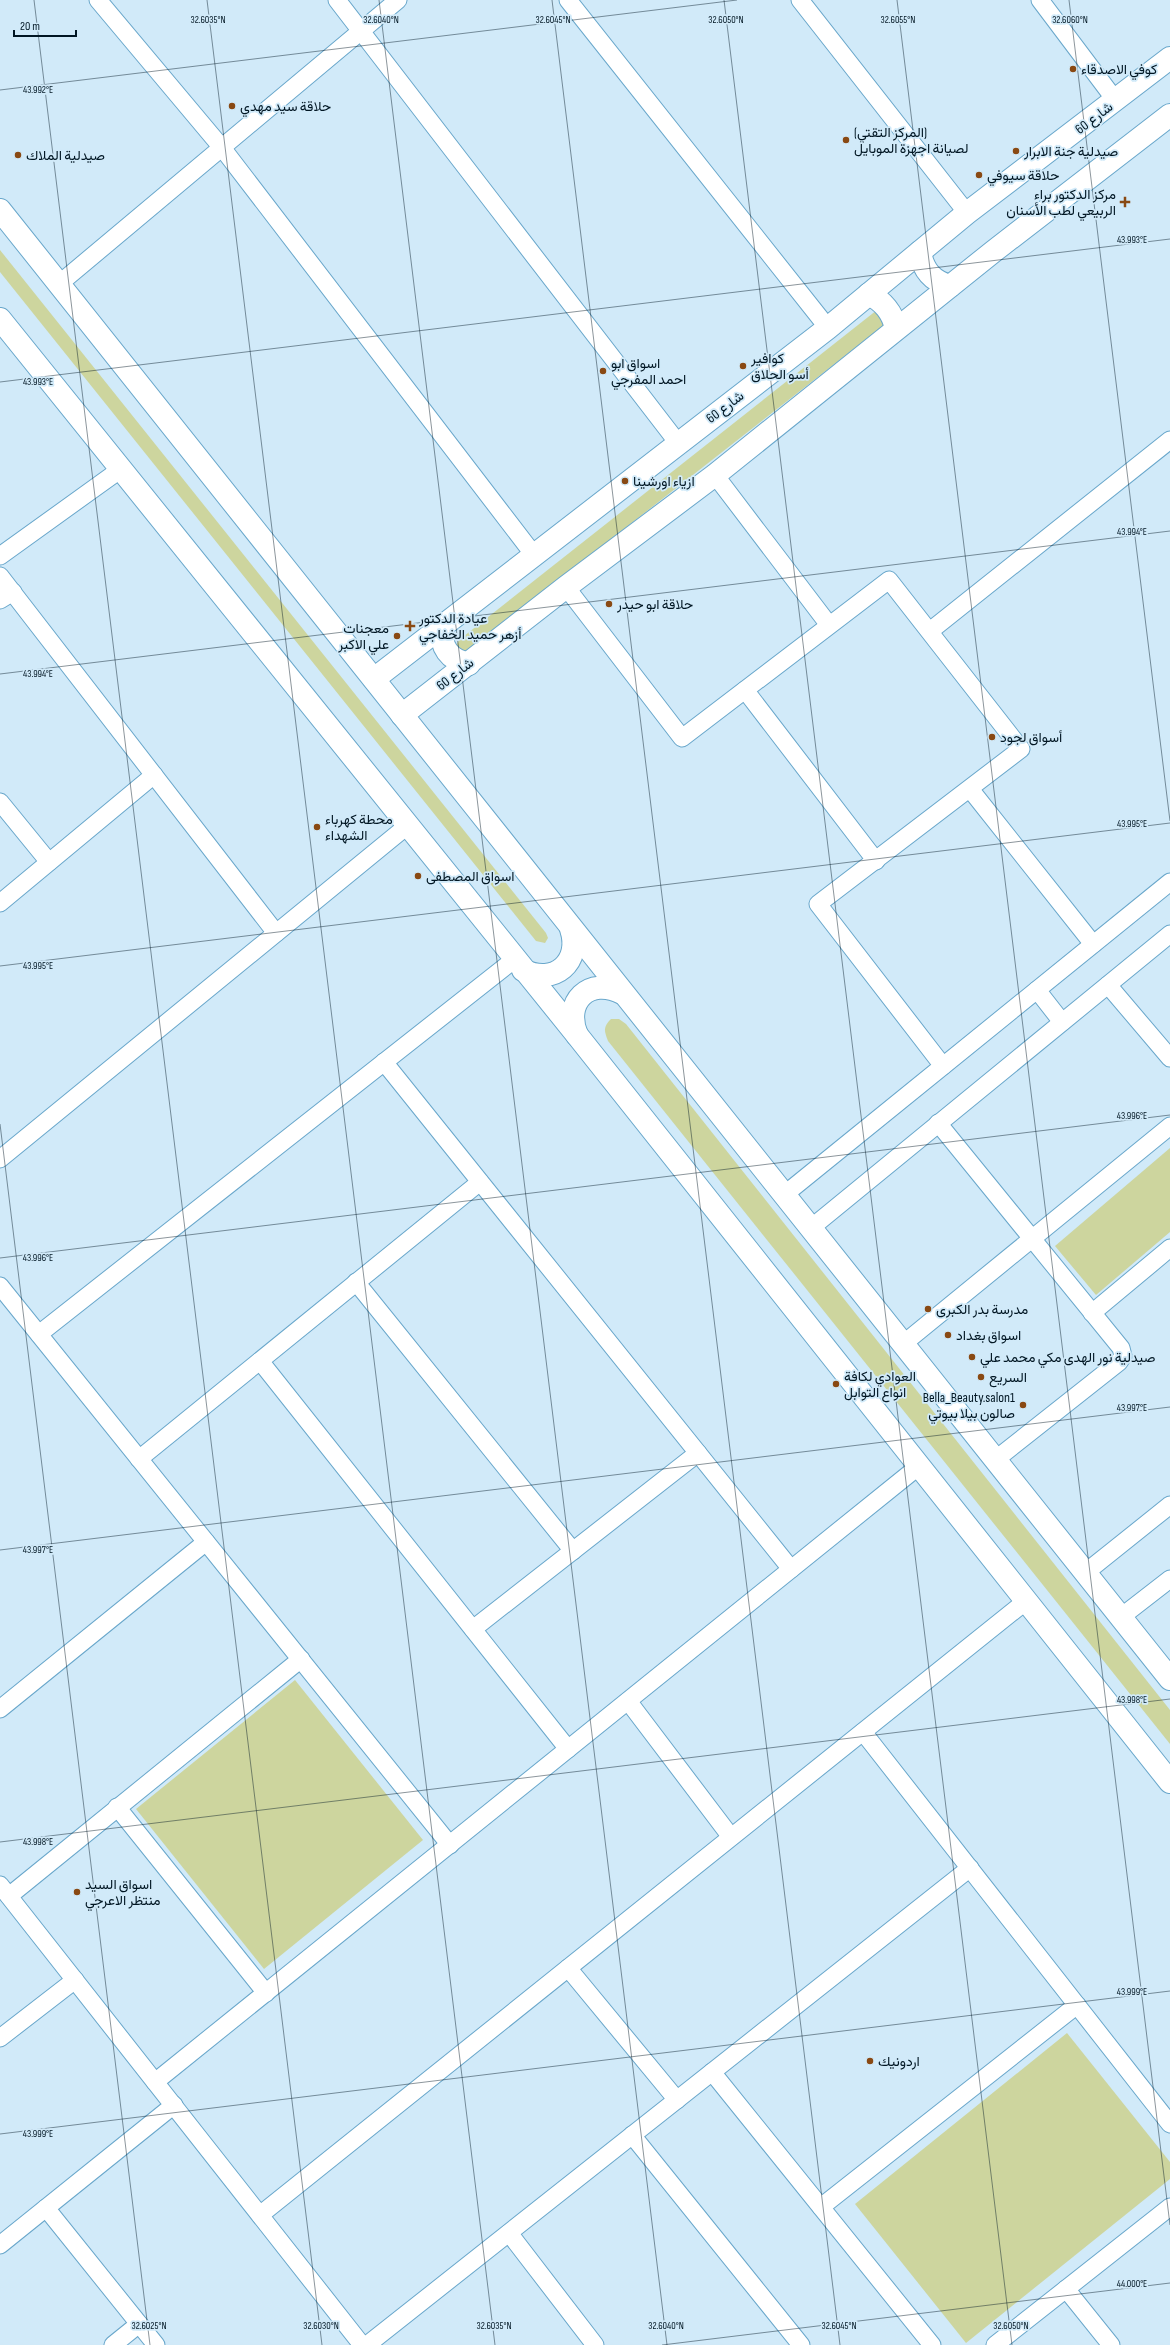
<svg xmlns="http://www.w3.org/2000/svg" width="1170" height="2345" font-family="'Sofia Sans Condensed',Vazirmatn,sans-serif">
  <rect width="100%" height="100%" fill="#d1eaf9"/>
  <g fill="#cdd59e">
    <path d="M0,250L546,933L548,938L545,943L536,941L0,272Z"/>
    <path d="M877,310L888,322L883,326L467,652L463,653L456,646L459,640Z"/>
    <path d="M611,1019H619L626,1024L1170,1710V1744L608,1041C604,1031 603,1027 611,1019Z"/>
    <path d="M1170,1148V1232L1096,1295L1055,1246Z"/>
    <path d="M295,1680L423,1840L264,1969L136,1809Z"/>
    <path d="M1067,2033L1170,2162V2179L966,2343L855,2204Z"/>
  </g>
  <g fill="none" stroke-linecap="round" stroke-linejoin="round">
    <g stroke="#69a7cb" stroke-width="19">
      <g id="minor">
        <path d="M98,0L223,149L534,555"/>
        <path d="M337,0L678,443"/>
        <path d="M568,0L828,328"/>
        <path d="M800,0L967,213"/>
        <path d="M1040,0L1116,101"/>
        <path d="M59,284L398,0"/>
        <path d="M715,475L829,625"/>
        <path d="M0,556L121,469"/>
        <path d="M0,576L276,933"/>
        <path d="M566,587L682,738L889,580L1021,749L818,904L943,1066"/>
        <path d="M0,600L13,592"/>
        <path d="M930,631L1170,440"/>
        <path d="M745,690L876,861"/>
        <path d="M970,789L1093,944"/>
        <path d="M0,802L49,862"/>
        <path d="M0,903L154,775"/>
        <path d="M1108,985L1170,1058"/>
        <path d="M1037,990L1062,1022"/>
        <path d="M384,1062L791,1569"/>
        <path d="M938,1123L1121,1348L1123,1356L1119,1362L995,1460"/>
        <path d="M0,1159L407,826"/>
        <path d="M784,1195L1170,882"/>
        <path d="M811,1228L1170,934"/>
        <path d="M356,1282L573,1551"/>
        <path d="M0,1286L450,1845"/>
        <path d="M1092,1313L1170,1248"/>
        <path d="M39,1334L515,959"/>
        <path d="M903,1344L1170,1126"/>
        <path d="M260,1361L568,1749"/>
        <path d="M139,1459L480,1182"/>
        <path d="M1085,1573L1170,1505"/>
        <path d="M1121,1617L1170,1579"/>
        <path d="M473,1629L698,1453"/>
        <path d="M628,1701L731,1837"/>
        <path d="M0,1709L206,1542"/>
        <path d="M863,1732L1170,2124"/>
        <path d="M117,1807L266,1993"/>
        <path d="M0,1885L362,2345"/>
        <path d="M9,1896L301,1659"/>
        <path d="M568,1968L677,2100"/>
        <path d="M0,2038L75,1980"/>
        <path d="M712,2072L932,2345"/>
        <path d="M155,2082L919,1466"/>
        <path d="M632,2135L801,2345"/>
        <path d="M821,2207L1077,2005"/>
        <path d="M46,2208L156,2345"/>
        <path d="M260,2215L1026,1601"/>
        <path d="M509,2233L595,2345"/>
        <path d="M0,2245L174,2105"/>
        <path d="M1066,2289L1111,2345"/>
        <path d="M113,2345L139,2324"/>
        <path d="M367,2345L970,1868"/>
        <path d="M995,2345L1170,2207"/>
      </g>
    </g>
    <g stroke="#69a7cb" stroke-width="24">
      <g id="secondary">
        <path d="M0,210L1170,1679"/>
        <path d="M920,252C923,270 932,281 950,286"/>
        <path d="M869,294C884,302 892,312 896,328"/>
        <path d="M0,319L577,1035L1170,1782"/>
        <path d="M442,627C440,647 449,660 469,664"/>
        <path d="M374,679L828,328L967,213L1170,58"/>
        <path d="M402,715L566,587L715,475L994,251L1170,115"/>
        <path d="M523,970C554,986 582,962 571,929"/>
        <path d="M577,1035C563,1002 589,976 622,993"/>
      </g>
    </g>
    <use href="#minor" stroke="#fff" stroke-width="17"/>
    <use href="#secondary" stroke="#fff" stroke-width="22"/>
  </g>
  <path fill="none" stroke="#001623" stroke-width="1" stroke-opacity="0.45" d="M34,0L322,2345M207,0L495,2345M379,0L667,2345M552,0L840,2345M724,0L1012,2345M897,0L1170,2225M1069,0L1170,821M0,90L737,0M0,382L1170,239M0,674L1170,531M0,966L1170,823M0,1124L150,2345M0,1258L1170,1115M0,1550L1170,1407M0,1842L1170,1699M0,2134L1170,1991M662,2345L1170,2283"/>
  <g fill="#894913" stroke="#d1eaf9" stroke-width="1.5">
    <circle cx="1073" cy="69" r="4"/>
    <circle cx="232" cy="106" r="4"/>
    <circle cx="846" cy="140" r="4"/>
    <circle cx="1016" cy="151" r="4"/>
    <circle cx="18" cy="155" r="4"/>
    <circle cx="979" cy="175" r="4"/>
    <path d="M1123 196h4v4h4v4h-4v4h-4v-4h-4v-4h4z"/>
    <circle cx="743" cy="366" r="4"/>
    <circle cx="603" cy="371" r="4"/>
    <circle cx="625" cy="481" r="4"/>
    <circle cx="609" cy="604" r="4"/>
    <path d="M408 620h4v4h4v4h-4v4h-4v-4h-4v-4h4z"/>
    <circle cx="397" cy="636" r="4"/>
    <circle cx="992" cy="737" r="4"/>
    <circle cx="317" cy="827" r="4"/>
    <circle cx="418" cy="876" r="4"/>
    <circle cx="928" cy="1309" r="4"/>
    <circle cx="948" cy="1335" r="4"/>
    <circle cx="972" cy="1357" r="4"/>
    <circle cx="981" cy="1377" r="4"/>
    <circle cx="836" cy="1384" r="4"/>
    <circle cx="1023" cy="1405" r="4"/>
    <circle cx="77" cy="1892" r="4"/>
    <circle cx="870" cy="2061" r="4"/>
  </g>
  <g text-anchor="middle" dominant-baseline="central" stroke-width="3.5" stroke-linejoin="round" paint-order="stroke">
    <g font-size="14" fill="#001623" stroke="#d1eaf9" text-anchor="start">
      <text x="1081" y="69">كوفي الاصدقاء</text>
      <text x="240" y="106">حلاقة سيد مهدي</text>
      <text x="854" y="132">(المركز التقتي)<tspan x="854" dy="16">لصيانة اجهزة الموبايل</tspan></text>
      <text x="1024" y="151">صيدلية جنة الابرار</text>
      <text x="26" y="155">صيدلية الملاك</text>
      <text x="987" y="175">حلاقة سيوفي</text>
      <text x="1116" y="194" text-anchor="end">مركز الدكتور براء<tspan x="1116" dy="16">الربيعي لطب الأسنان</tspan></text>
      <text x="751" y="358">كوافير<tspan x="751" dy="16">أسو الحلاق</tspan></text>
      <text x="611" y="363">اسواق ابو<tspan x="611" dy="16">احمد المفرجي</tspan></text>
      <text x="633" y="481">ازياء اورشينا</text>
      <text x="617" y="604">حلاقة ابو حيدر</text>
      <text x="419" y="618">عيادة الدكتور<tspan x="419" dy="16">أزهر حميد الخفاجي</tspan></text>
      <text x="389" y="628" text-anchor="end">معجنات<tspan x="389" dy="16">علي الاكبر</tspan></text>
      <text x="1000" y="737">أسواق لجود</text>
      <text x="325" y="819">محطة كهرباء<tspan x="325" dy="16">الشهداء</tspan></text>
      <text x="426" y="876">اسواق المصطفى</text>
      <text x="936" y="1309">مدرسة بدر الكبرى</text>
      <text x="956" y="1335">اسواق بغداد</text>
      <text x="980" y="1357">صيدلية نور الهدى مكي محمد علي</text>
      <text x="844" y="1376">العوادي لكافة<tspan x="844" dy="16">انواع التوابل</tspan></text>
      <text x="989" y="1377">السريع</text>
      <text x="1015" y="1397" text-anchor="end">Bella_Beauty.salon1<tspan x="1015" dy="16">صالون بيلا بيوتي</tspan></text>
      <text x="85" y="1884">اسواق السيد<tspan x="85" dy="16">منتظر الاعرجي</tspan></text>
      <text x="878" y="2061">اردونيك</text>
    </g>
    <g font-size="14" fill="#001623" stroke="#d1eaf9">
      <text transform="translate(1094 118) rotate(-37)">شارع 60</text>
      <text transform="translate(725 407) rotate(-37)">شارع 60</text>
      <text transform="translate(455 674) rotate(-38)">شارع 60</text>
    </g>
  </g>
  <g font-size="10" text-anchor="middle" fill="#001623" stroke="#d1eaf9" stroke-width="3.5" stroke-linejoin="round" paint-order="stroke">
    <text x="208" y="23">32.6035°N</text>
    <text x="381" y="23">32.6040°N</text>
    <text x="553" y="23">32.6045°N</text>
    <text x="726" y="23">32.6050°N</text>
    <text x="898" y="23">32.6055°N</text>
    <text x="1070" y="23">32.6060°N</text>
    <text x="38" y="93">43.992°E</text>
    <text x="1132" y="243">43.993°E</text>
    <text x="38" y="385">43.993°E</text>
    <text x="1132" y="535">43.994°E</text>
    <text x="38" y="677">43.994°E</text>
    <text x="1132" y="827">43.995°E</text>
    <text x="38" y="969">43.995°E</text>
    <text x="1132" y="1119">43.996°E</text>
    <text x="38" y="1261">43.996°E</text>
    <text x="1132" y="1411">43.997°E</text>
    <text x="38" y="1553">43.997°E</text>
    <text x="1132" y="1703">43.998°E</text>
    <text x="38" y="1845">43.998°E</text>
    <text x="1132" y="1995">43.999°E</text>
    <text x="38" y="2137">43.999°E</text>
    <text x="1132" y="2287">44.000°E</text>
    <text x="149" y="2329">32.6025°N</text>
    <text x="321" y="2329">32.6030°N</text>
    <text x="494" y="2329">32.6035°N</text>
    <text x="666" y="2329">32.6040°N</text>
    <text x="839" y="2329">32.6045°N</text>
    <text x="1011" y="2329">32.6050°N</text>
  </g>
  <path d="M14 30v6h62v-6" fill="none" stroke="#001623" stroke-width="2"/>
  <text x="20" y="30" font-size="12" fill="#001623" stroke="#d1eaf9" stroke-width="3" paint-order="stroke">20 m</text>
</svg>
